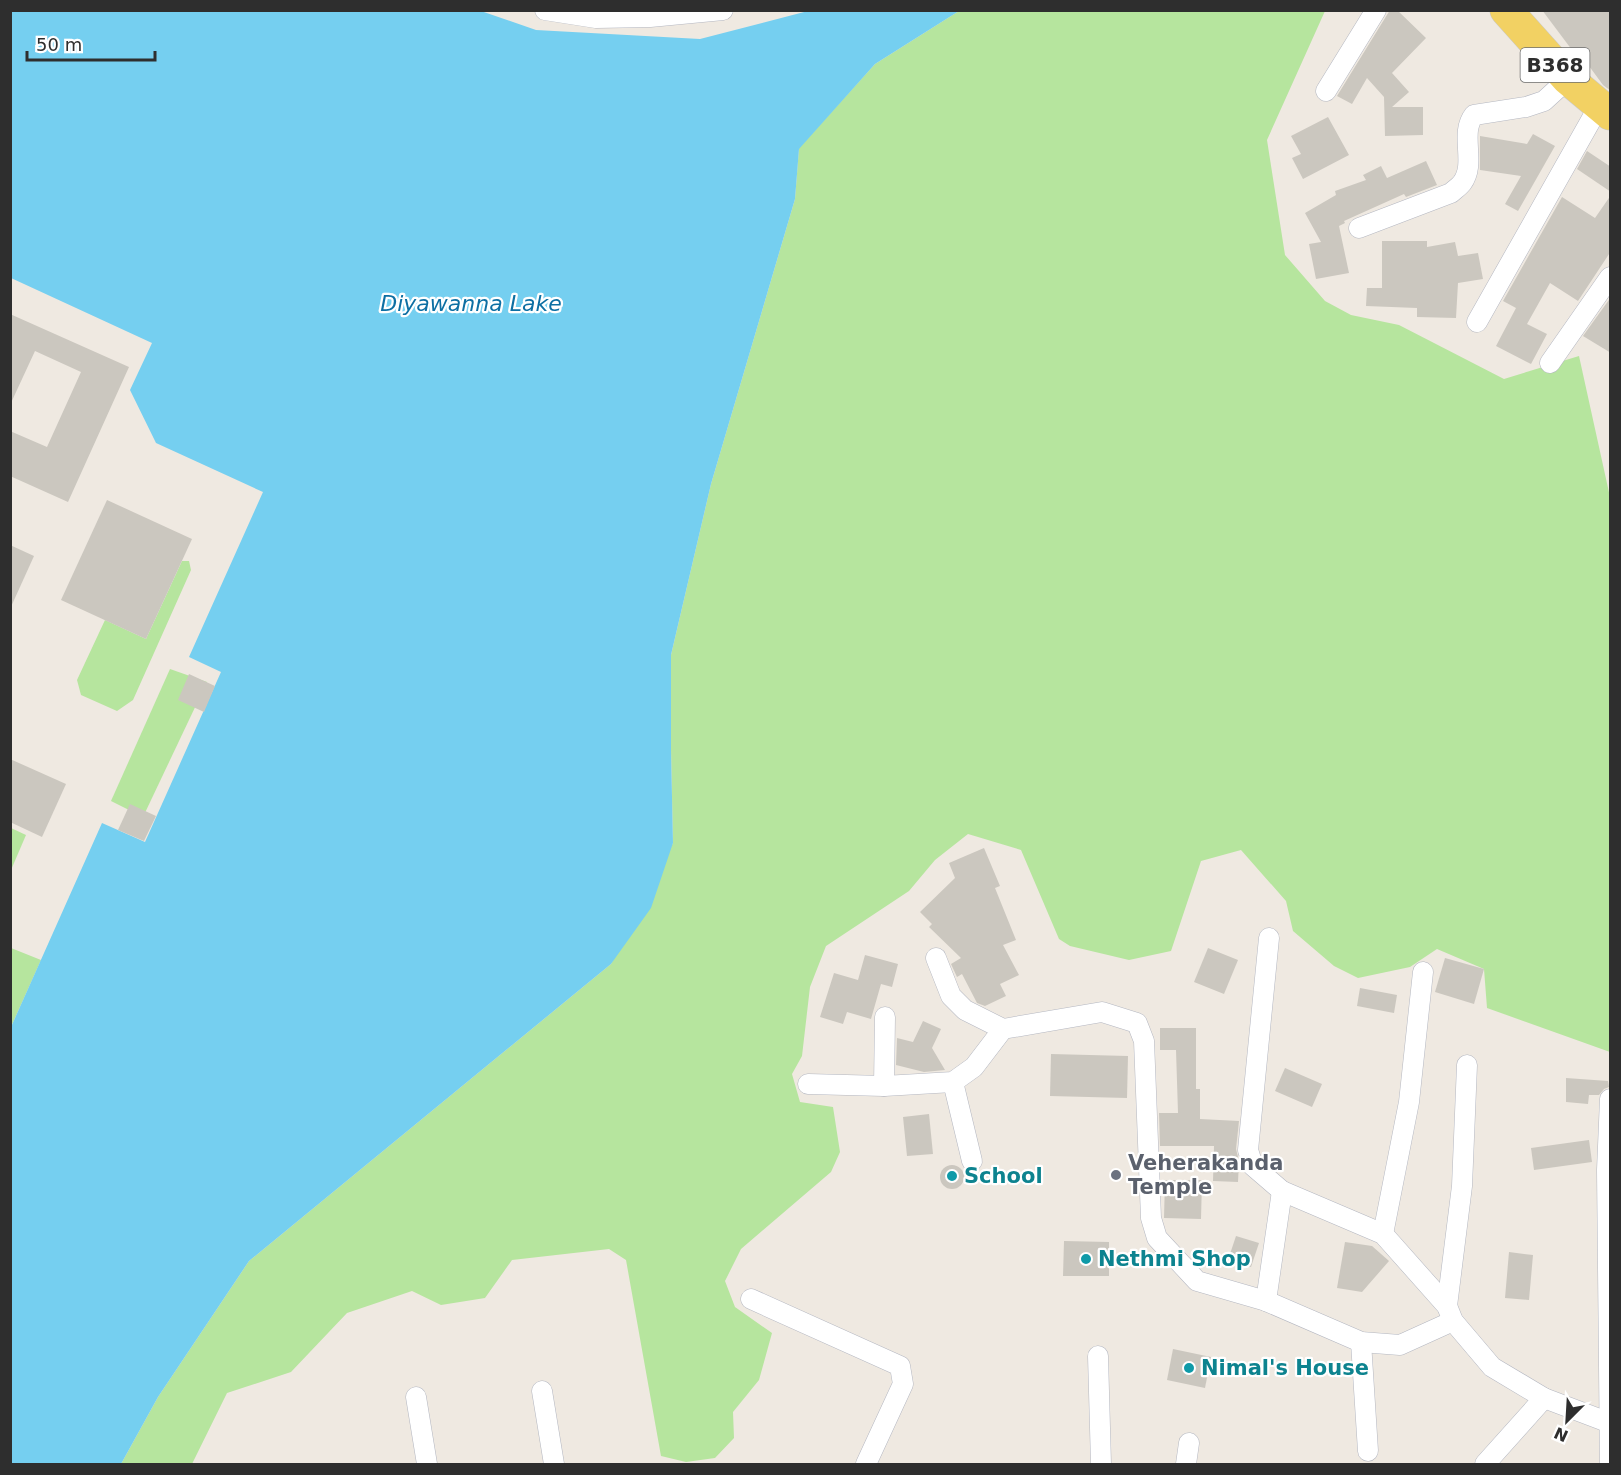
<svg xmlns="http://www.w3.org/2000/svg" width="1621" height="1475" font-family="'DejaVu Sans',sans-serif">
  <rect width="100%" height="100%" fill="#efe9e1"/>
  <g fill="#b6e59e">
    <path d="M959,11H1325L1267,140L1285,255L1325,301L1351,315L1399,325L1504,379L1579,356L1610,497V1052L1487,1008L1484,969L1437,949L1410,967L1358,978L1334,966L1293,931L1286,901L1241,850L1201,861L1171,951L1129,960L1070,946L1059,939L1021,850L968,834L935,860L909,891L826,946L810,987L802,1056L792,1074L800,1102L833,1107L840,1152L831,1172L741,1249L725,1281L735,1307L772,1333L759,1380L733,1412L734,1438L715,1458L686,1462L661,1456L626,1260L609,1249L512,1260L485,1298L441,1305L412,1291L347,1313L291,1372L227,1393L192,1464H121L158,1397L249,1261L611,964L673,843L671,750V655L711,484L795,199L799,148L875,64Z"/>
    <path d="M182,561H189L191,570L133,700L117,711L81,695L77,680L105,620L146,639Z"/>
    <path d="M170,669L207,682L143,817L111,801Z"/>
    <path d="M11,828L26,835L11,870Z"/>
    <path d="M11,948L41,960L11,1027L10,948Z"/>
  </g>
  <path fill="#75cff0" d="M478,10L536,30L700,39L808,11H959L875,64L799,149L795,199L711,484L671,655V750L673,843L651,908L611,964L249,1261L158,1397L121,1464H11V1027L102,823L145,842L221,672L189,657L263,492L156,443L130,390L152,343L11,278L10,11Z"/>
  <g fill="#cbc7bf">
    <path d="M1390,10H1397L1426,38L1392,73L1409,92L1392,107H1423V135L1385,136L1384,97L1367,78L1352,104L1337,96Z"/>
    <path d="M1542,10H1611V91L1603,85L1578,51L1575,54Z"/>
    <path d="M1328,117L1349,155L1303,179L1292,158L1301,154L1291,136Z"/>
    <path d="M1533,134L1555,146L1518,211L1505,204L1521,176L1480,170V136L1527,144Z"/>
    <path d="M1587,151L1611,167V192L1577,169Z"/>
    <path d="M1426,161L1437,185L1406,197L1404,194L1344,221L1345,223L1339,226L1349,273L1316,279L1309,244L1321,242L1305,213L1336,195L1335,191L1366,180L1363,175L1381,166L1387,178Z"/>
    <path d="M1611,195V251L1578,301L1550,283L1527,324L1547,334L1531,364L1496,346L1516,308L1503,301L1562,197L1595,218Z"/>
    <path d="M1382,241H1427V247L1455,242L1458,256L1478,253L1483,279L1458,283L1456,318L1417,317V308L1366,306L1367,288H1382Z"/>
    <path d="M1611,297V353L1583,336Z"/>
    <path d="M10,314L129,367L68,502L10,476V431L47,447L81,372L35,351L10,405Z"/>
    <path d="M107,500L192,539L146,639L61,600Z"/>
    <path d="M10,545L34,556L10,609Z"/>
    <path d="M189,674L215,686L204,712L178,700Z"/>
    <path d="M10,759L66,784L42,837L10,822Z"/>
    <path d="M130,804L156,816L144,841L118,830Z"/>
    <path d="M984,848L1000,886L995,888L1016,940L1003,945L1019,975L1000,984L1006,996L985,1006L977,1003L962,974L957,977L951,964L961,958L929,927L932,924L920,912L955,878L949,863Z"/>
    <path d="M1208,948L1238,960L1224,994L1194,982Z"/>
    <path d="M865,955L898,964L892,987L881,984L871,1019L847,1012L843,1024L820,1017L834,973L858,980Z"/>
    <path d="M1445,958L1484,969L1474,1004L1435,992Z"/>
    <path d="M1360,988L1397,995L1394,1013L1357,1006Z"/>
    <path d="M923,1021L941,1029L932,1048L945,1070L924,1072L896,1065L897,1038L913,1042Z"/>
    <path d="M1160,1028H1196V1089H1200V1119L1239,1121L1236,1149L1239,1161L1238,1182L1213,1181L1214,1146H1160L1159,1113H1178L1176,1050H1160Z"/>
    <path d="M1051,1054L1128,1056L1127,1098L1050,1096Z"/>
    <path d="M1285,1068L1322,1084L1312,1107L1275,1091Z"/>
    <path d="M1566,1078L1608,1081L1609,1087L1604,1089L1599,1095H1589L1588,1104L1566,1102Z"/>
    <path d="M929,1114L933,1154L907,1156L903,1117Z"/>
    <path d="M1589,1140L1592,1162L1534,1170L1531,1148Z"/>
    <circle cx="952" cy="1177" r="12"/>
    <path d="M1165,1180H1202L1201,1219L1164,1218Z"/>
    <path d="M1236,1236L1259,1243L1251,1267L1228,1260Z"/>
    <path d="M1064,1241L1109,1242V1276H1063Z"/>
    <path d="M1345,1242L1372,1246L1389,1261L1362,1292L1337,1288Z"/>
    <path d="M1509,1252L1533,1255L1529,1300L1505,1298Z"/>
    <path d="M1173,1349L1211,1357L1205,1388L1167,1380Z"/>
  </g>
  <g fill="none" stroke-linecap="round" stroke-linejoin="round">
    <g stroke="#b4b7c1" stroke-width="21">
      <g id="minor">
        <path d="M545,10L596,18L650,17L723,10"/>
        <path d="M1326,91L1376,10"/>
        <path d="M1359,228L1451,193C1454,190 1459,187 1462,183C1477,163 1459,134 1474,115L1526,107L1544,101L1568,79"/>
        <path d="M1477,322L1599,106"/>
        <path d="M1550,363L1610,277"/>
        <path d="M1269,938L1248,1150L1253,1166L1282,1191L1383,1234L1447,1306L1453,1321L1492,1367L1544,1398L1610,1423"/>
        <path d="M936,958L951,996L965,1010L1003,1029L1102,1012L1137,1023L1144,1041L1151,1218L1157,1238L1197,1281L1266,1301L1361,1342L1400,1345L1453,1321"/>
        <path d="M953,1082L972,1161"/>
        <path d="M808,1084L884,1086L953,1082L974,1067L1003,1029"/>
        <path d="M884,1086L885,1017"/>
        <path d="M1383,1234L1409,1102L1423,972"/>
        <path d="M751,1299L900,1366L903,1384L866,1464"/>
        <path d="M1266,1301L1282,1191"/>
        <path d="M1447,1306L1462,1186L1467,1065"/>
        <path d="M1361,1342L1368,1451"/>
        <path d="M1098,1356L1101,1464"/>
        <path d="M542,1391L554,1464"/>
        <path d="M416,1397L427,1464"/>
        <path d="M1186,1464L1189,1443"/>
        <path d="M1485,1464L1544,1398"/>
        <path d="M1610,1464L1607,1170L1610,1099"/>
      </g>
    </g>
    <g stroke="#c9c9c9" stroke-width="33">
      <path id="primary" d="M1506,10L1568,79L1610,114"/>
    </g>
    <use href="#minor" stroke="#fff" stroke-width="20"/>
    <use href="#primary" stroke="#f2d163" stroke-width="32"/>
  </g>
  <circle fill="#6b7280" stroke="#fff" stroke-width="2" cx="1116" cy="1175" r="6"/>
  <g fill="#0f9aa8" stroke="#fff" stroke-width="2">
    <circle cx="952" cy="1176" r="6"/>
    <circle cx="1086" cy="1259" r="6"/>
    <circle cx="1189" cy="1368" r="6"/>
  </g>
  <g text-anchor="middle" dominant-baseline="central" stroke-width="4.5" stroke-linejoin="round" paint-order="stroke">
    <rect fill="#fff" stroke="#6d6d6d" stroke-width="1.5" x="1520.5" y="48" width="69" height="34" rx="4.5"/>
    <g font-size="20" font-weight="bold" fill="#2e2e2e">
      <text x="1555" y="65">B368</text>
    </g>
    <g font-size="21" font-weight="bold" fill="#5b616d" stroke="#fff" text-anchor="start">
      <text x="1128" y="1163">Veherakanda<tspan x="1128" dy="24">Temple</tspan></text>
    </g>
    <g font-size="21" font-weight="bold" fill="#0d838f" stroke="#fff" text-anchor="start">
      <text x="964" y="1176">School</text>
      <text x="1098" y="1259">Nethmi Shop</text>
      <text x="1201" y="1368">Nimal's House</text>
    </g>
    <g font-size="22" font-style="italic" fill="#0d6fa3" stroke="#fff">
      <text x="471" y="303">Diyawanna Lake</text>
    </g>
  </g>
  <rect width="1621" height="1475" fill="none" stroke="#2e2e2e" stroke-width="24"/>
  <g transform="translate(1567 1421) rotate(204)" stroke="#ffffff" stroke-width="4.5" paint-order="stroke">
  <path d="M0-4.5L10 22L0 15L-10 22Z" fill="#2e2e2e"/>
  <text y="-9" font-size="16" font-weight="bold" text-anchor="middle" fill="#2e2e2e">N</text>
  </g>
  <path d="M27 51v9h128v-9" fill="none" stroke="#2e2e2e" stroke-width="3"/>
  <text x="36" y="51" font-size="18" fill="#2e2e2e" stroke="#ffffff" stroke-width="4.5" paint-order="stroke">50 m</text>
</svg>
